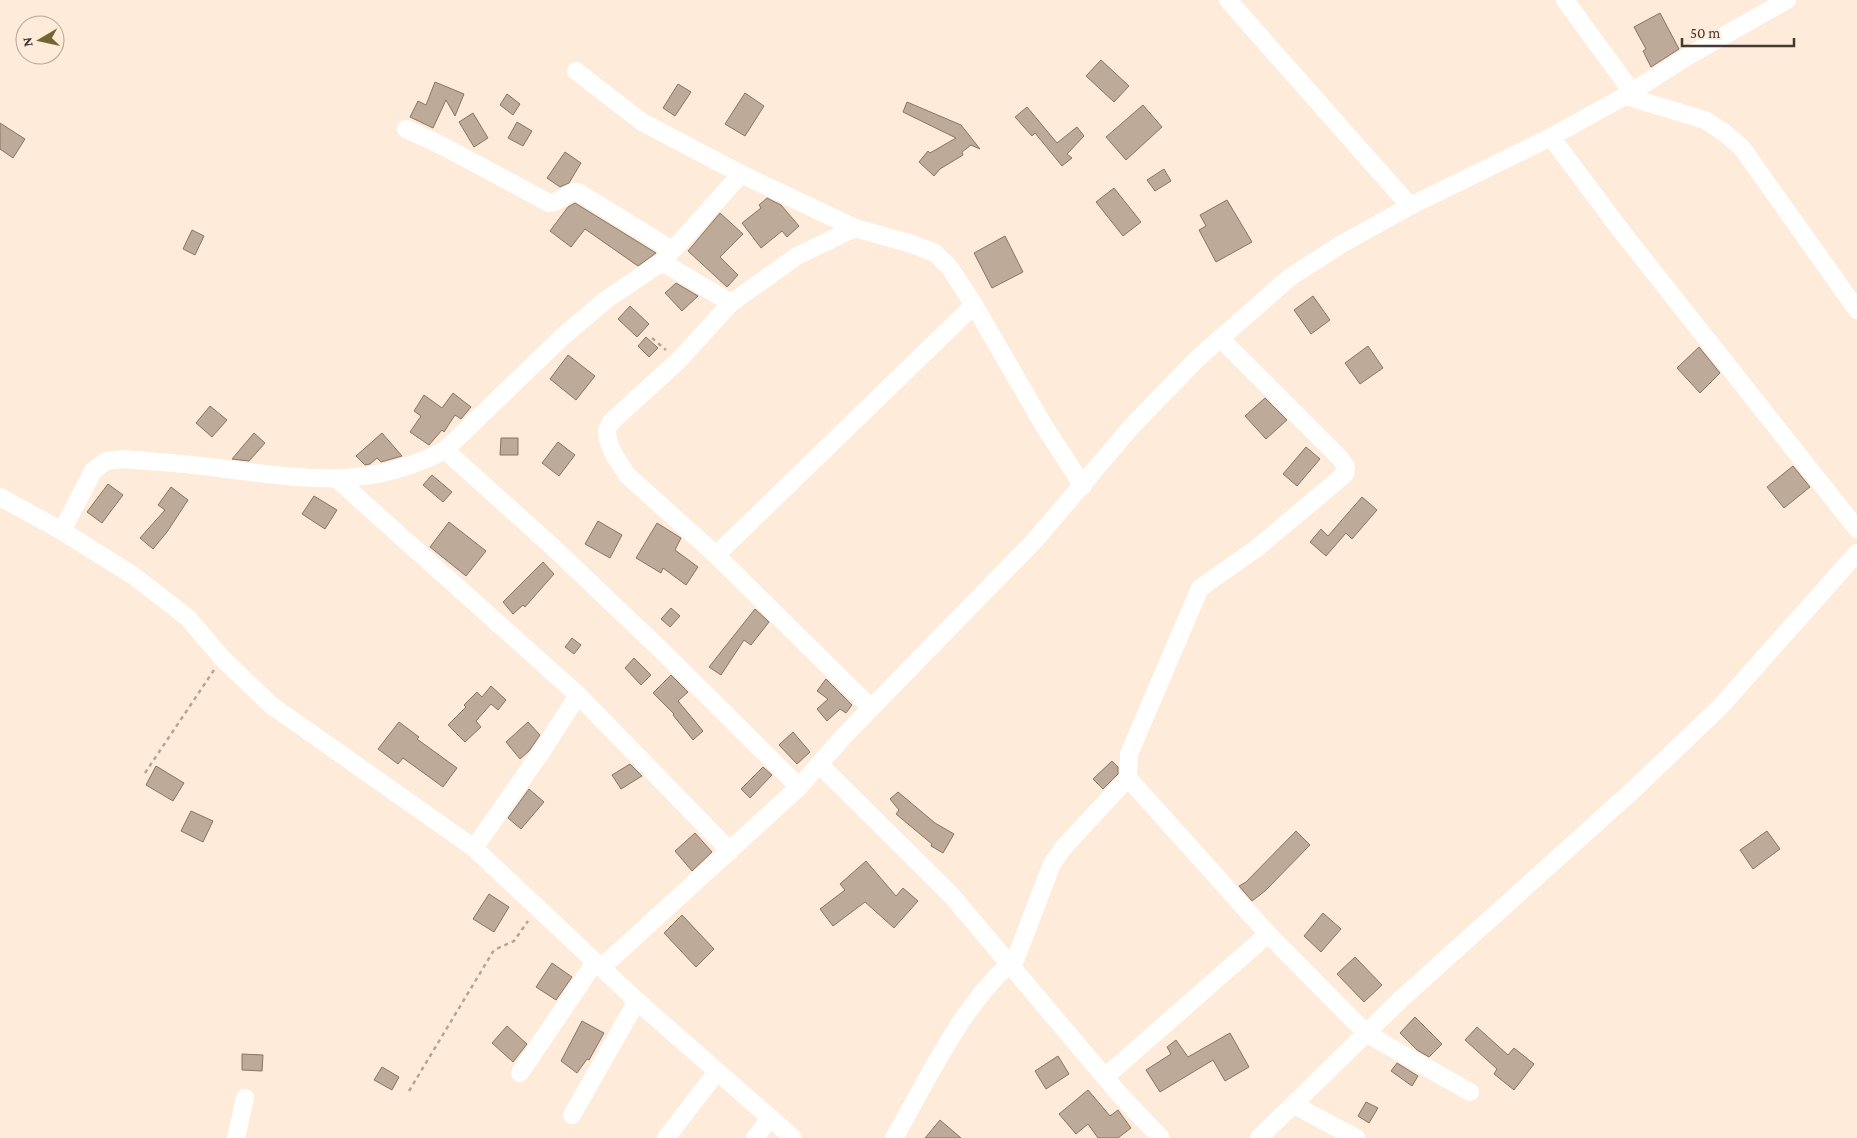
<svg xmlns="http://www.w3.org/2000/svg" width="1857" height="1138" font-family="'Crimson Pro',serif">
  <rect width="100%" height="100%" fill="#ffebd9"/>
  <g fill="#bdaa99" stroke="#877565">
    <path d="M1660,13L1679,49L1651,67L1643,51L1646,49L1634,27Z"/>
    <path d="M1101,60L1129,86L1114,102L1086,76Z"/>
    <path d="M435,82L464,94L455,116L446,100L433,128L410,117L418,101L426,105Z"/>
    <path d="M678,84L691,92L675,116L663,108Z"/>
    <path d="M745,93L764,106L745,136L725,124Z"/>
    <path d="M507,94L520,104L513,115L500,105Z"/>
    <path d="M907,102L961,125L980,149L971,145L962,152L963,155L940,169L934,176L919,162L928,151L930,153L956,138L903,112Z"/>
    <path d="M1143,105L1162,127L1126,160L1106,137Z"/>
    <path d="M1027,107L1057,143L1077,127L1084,136L1067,154L1072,158L1062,166L1035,133L1032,136L1015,117Z"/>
    <path d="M473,113L488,138L474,147L459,122Z"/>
    <path d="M517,122L532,131L523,146L508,138Z"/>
    <path d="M0,123L25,139L13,158L0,149Z"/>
    <path d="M565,152L581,163L569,183L560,187L547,178Z"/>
    <path d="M1164,169L1171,181L1155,191L1147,180Z"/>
    <path d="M1114,188L1141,222L1123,236L1096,202Z"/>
    <path d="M767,198L781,205L799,226L787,237L782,231L761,248L742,223L761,208L759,205Z"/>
    <path d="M1227,200L1252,242L1216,262L1199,230L1206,226L1200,215Z"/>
    <path d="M575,203L656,253L638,266L585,229L571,247L550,231L568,207Z"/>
    <path d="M720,213L743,234L720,257L738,275L727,287L688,251Z"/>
    <path d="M192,230L204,236L195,255L183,249Z"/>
    <path d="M1005,236L1023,272L992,288L974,253Z"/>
    <path d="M676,283L698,296L682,311L665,293Z"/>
    <path d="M1313,296L1330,320L1311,334L1294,310Z"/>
    <path d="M630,306L649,324L637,337L618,319Z"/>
    <path d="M646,337L658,348L649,357L638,346Z"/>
    <path d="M1368,346L1383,368L1360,384L1345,363Z"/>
    <path d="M1699,347L1720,373L1700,393L1677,368Z"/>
    <path d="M568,355L595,376L576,400L550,379Z"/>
    <path d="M453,393L471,407L461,419L455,415L444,432L442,430L429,445L410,432L421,416L414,411L424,395L442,408Z"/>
    <path d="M1265,398L1287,420L1266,439L1245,416Z"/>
    <path d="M210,406L227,420L212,437L196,423Z"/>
    <path d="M254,433L265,443L249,461L232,459Z"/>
    <path d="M382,433L402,456L381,462L377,458L370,464L365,465L356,456Z"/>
    <path d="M501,438H518V455H500Z"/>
    <path d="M558,442L575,455L559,476L542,463Z"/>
    <path d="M1306,447L1320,459L1297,486L1283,474Z"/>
    <path d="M1793,466L1810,487L1784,508L1767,487Z"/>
    <path d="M432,475L452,492L443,502L423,485Z"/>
    <path d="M108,484L123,495L102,523L87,512Z"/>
    <path d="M171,487L188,500L167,532L153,549L140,538L165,510L158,505Z"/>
    <path d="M314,496L337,510L325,529L302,514Z"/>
    <path d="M1362,497L1377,510L1352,539L1346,533L1326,556L1310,542L1321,529L1328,536Z"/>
    <path d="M598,521L622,535L610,558L585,544Z"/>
    <path d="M449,522L486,551L466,576L430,547Z"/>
    <path d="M657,523L681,538L675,550L698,567L686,585L663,568L661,573L636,558Z"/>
    <path d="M543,562L554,574L525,607L523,605L513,614L503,602Z"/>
    <path d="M671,608L680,616L670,627L661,619Z"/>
    <path d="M755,609L769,622L751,645L744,640L721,675L709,667Z"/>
    <path d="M572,638L581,645L574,654L565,647Z"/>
    <path d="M634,658L651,675L641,685L625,668Z"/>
    <path d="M671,675L688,692L678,701L703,731L693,740L673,715L674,714L653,693Z"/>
    <path d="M826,679L852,705L846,713L840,709L827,721L817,709L828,699L817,691Z"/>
    <path d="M491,686L506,700L498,710L491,704L476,721L481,727L465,742L448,725L466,707L464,705L477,692L482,697Z"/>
    <path d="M399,722L419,737L417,739L457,768L443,787L403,758L398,764L378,749Z"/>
    <path d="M528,722L540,735L529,751L520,759L506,742Z"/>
    <path d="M793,732L810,752L797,764L779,745Z"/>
    <path d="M1112,761L1118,767V774L1103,789L1093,779Z"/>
    <path d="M630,764L642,776L621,789L612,775Z"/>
    <path d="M156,766L184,783L173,801L146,785Z"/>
    <path d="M763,767L772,775L750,798L741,789Z"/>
    <path d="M529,789L544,802L521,829L508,818Z"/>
    <path d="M898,792L935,823L954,834L943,853L931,846L932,844L896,814L899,810L890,799Z"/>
    <path d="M191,811L213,821L203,842L181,831Z"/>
    <path d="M1296,831L1310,845L1265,891L1252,901L1239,886L1246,882Z"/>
    <path d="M1767,831L1780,849L1753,869L1740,850Z"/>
    <path d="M695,833L712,852L692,871L675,851Z"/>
    <path d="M866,861L896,896L903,888L918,901L894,928L865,902L833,926L820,909L845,890L840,884Z"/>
    <path d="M489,894L509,907L494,932L473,919Z"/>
    <path d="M1323,913L1341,929L1321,952L1304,936Z"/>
    <path d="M682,915L714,949L696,967L664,933Z"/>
    <path d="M1355,957L1382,985L1364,1002L1337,974Z"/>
    <path d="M552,963L572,977L556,1000L536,987Z"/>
    <path d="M1415,1017L1442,1044L1429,1057L1417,1050L1400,1033Z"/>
    <path d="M582,1021L604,1033L589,1060L587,1059L577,1073L561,1061Z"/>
    <path d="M507,1026L527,1044L513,1062L492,1043Z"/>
    <path d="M1477,1027L1508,1055L1514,1048L1534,1064L1514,1090L1494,1074L1497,1069L1465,1040Z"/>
    <path d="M1230,1033L1249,1067L1225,1081L1213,1060L1160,1092L1146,1070L1171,1054L1167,1047L1176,1040L1188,1057Z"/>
    <path d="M242,1054L263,1055L262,1071L242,1070Z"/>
    <path d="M1058,1056L1069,1074L1046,1089L1035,1071Z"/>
    <path d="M1397,1063L1418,1076L1412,1086L1391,1071Z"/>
    <path d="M382,1067L399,1077L392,1090L374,1080Z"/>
    <path d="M1088,1090L1110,1116L1118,1110L1131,1128L1118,1138H1098L1088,1124L1076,1134L1059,1114Z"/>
    <path d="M1366,1102L1378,1108L1369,1123L1358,1116Z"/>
    <path d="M940,1120L961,1138H925Z"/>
  </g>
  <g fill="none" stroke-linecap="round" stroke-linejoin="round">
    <g stroke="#b4a597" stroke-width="2.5" stroke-dasharray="4 4" stroke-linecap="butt">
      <path d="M652,338L666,350"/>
      <path d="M145,773L214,670"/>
      <path d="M409,1091L494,950L514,941L528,921"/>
    </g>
    <g stroke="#fff" stroke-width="18">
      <path d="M1228,0L1410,206"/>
      <path d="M1565,0L1632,92"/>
      <path d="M576,71L642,122L741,174L855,228L912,244L935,253L950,268L974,305L1044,426L1083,486"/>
      <path d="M1625,96L1705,120L1725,133L1742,148L1857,310"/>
      <path d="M406,129L439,144L549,203C561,203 566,191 578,192L672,250"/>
      <path d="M1551,137L1622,232L1857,529"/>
      <path d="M855,228L797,256L731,303L679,360L611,422L607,430L608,440L613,453L627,475L716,555L871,708"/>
      <path d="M662,262L731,303"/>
      <path d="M445,450L556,550L661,650L799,787"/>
      <path d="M338,480L578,695L730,851"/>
      <path d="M0,497L62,531L134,576L188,618L222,658L271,705L474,848L637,1001L793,1138"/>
      <path d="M62,531L93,471L106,461L124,459C158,462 192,464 226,469C307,479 369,490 445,450L562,337L607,299L662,262L741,174"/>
      <path d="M716,555L974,305"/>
      <path d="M820,765L951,895L1120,1095L1161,1138"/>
      <path d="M474,848L542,751L578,695"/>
      <path d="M1268,934L1367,1034L1470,1092"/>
      <path d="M601,968L799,787L844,736L1036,539L1132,426L1198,358L1289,278L1340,245L1410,206L1551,137L1625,96L1690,55L1787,0"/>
      <path d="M1012,968L1052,864L1063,848L1128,778"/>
      <path d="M520,1073L595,962"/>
      <path d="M1105,1077L1268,934L1128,778L1129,754L1200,588L1257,548L1345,474L1346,467L1340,458L1220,338"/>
      <path d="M1294,1105L1356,1138"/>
      <path d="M572,1115L637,1001"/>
      <path d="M236,1138L245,1098"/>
      <path d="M666,1138L716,1073"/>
      <path d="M755,1138L770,1118"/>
      <path d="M894,1138C928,1079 958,1012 1008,965"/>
      <path d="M1259,1138L1400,1000L1631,792L1720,707L1857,553"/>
    </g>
  </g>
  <g transform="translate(40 40) rotate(261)"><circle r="24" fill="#ffebd9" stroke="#b3a497"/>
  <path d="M0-4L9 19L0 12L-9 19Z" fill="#736633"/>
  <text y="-8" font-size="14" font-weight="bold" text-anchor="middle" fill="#423a33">N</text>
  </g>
  <path d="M1682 38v8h112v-8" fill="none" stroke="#423a33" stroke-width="2.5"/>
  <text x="1690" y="38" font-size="15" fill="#423a33" stroke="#ffebd9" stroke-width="4" paint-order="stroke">50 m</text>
</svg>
